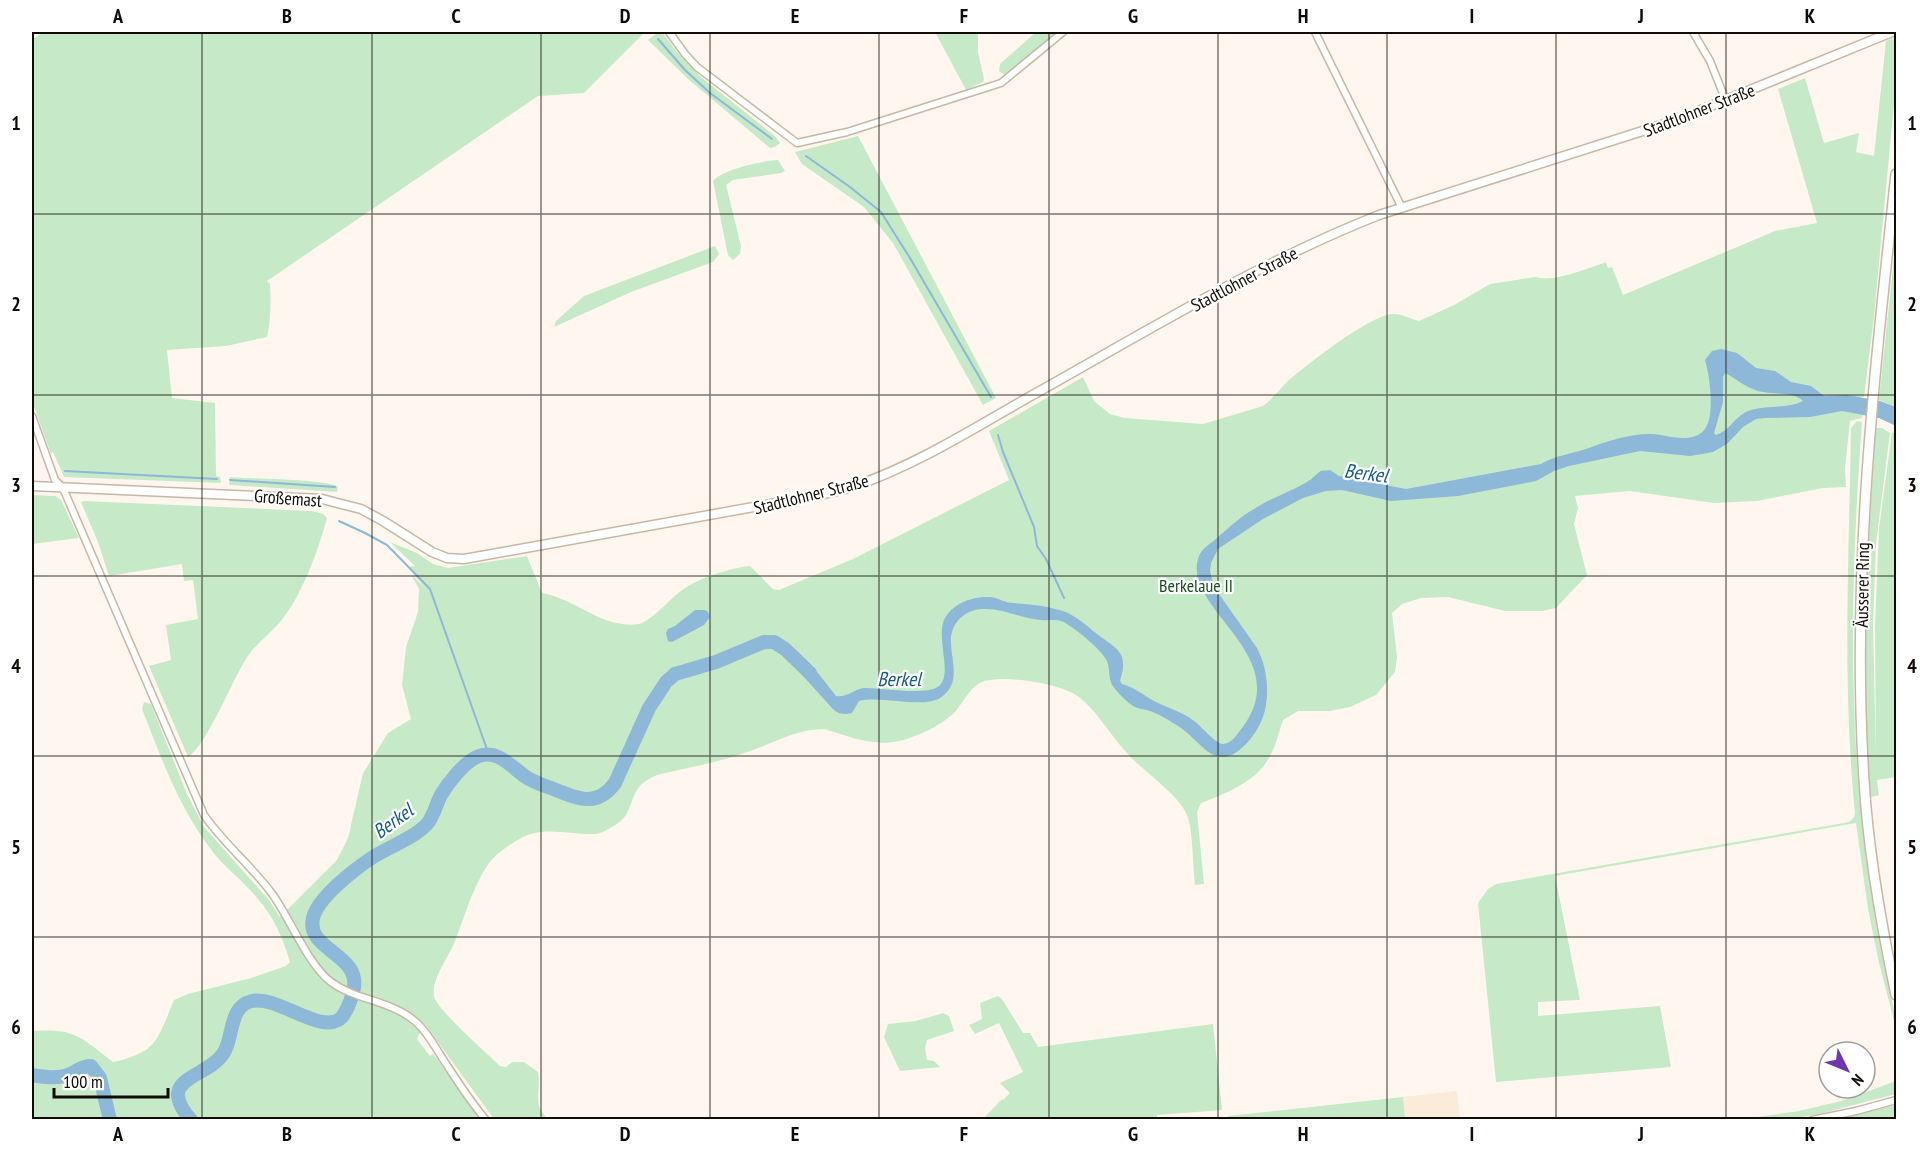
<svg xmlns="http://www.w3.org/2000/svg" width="1928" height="1151" font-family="'PT Sans Narrow',sans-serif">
  <rect width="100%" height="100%" fill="#fff7ef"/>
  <path fill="#fbecd9" d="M1457,1091L1460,1119H1405L1403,1097Z"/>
  <g fill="#c6e9c8">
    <path d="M43,32H645L584,93L538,96L267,281L270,284C271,302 271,320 267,337L226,346L167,350L172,398L215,403L216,476L220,477L221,483L64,477L53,452L51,454L32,401V40Z"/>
    <path d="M662,32L678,53L701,77L775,136L780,143L775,147L770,148L688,79L648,40L657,33Z"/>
    <path d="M935,32H978V52L984,79L983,82L966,90Z"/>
    <path d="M1036,32H1056L1005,75L999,71L1000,64Z"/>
    <path d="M1896,37V82L1874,316L1864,397H1857L1850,412L1863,415L1862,418L1850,421L1845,469L1846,487L1823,488L1757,501L1714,503L1630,491L1575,496L1578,508L1574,524L1587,575L1556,608L1542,611H1505L1448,597L1421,598L1402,604L1392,613L1397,657L1395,672L1376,695L1350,707L1330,711H1298L1283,720C1279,732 1276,745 1270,756C1258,781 1225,794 1201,803L1197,812L1204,884L1195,885C1193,867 1193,834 1188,818C1182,796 1141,770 1126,752C1110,735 1098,712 1079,697C1063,684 997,672 978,684C969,690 962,704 955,712C942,725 917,737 899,741C873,747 848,736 824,729C794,729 771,745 744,753C716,763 686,768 657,775C622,789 640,813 612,827C607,830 600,834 595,834C571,835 546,826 523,837C510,844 495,854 487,866C472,889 465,916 455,941C448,959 432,977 434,996C436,1009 489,1055 500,1066L506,1067L512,1062H524L538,1072C542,1091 531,1104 548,1119H494L424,1023L417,1039L430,1056L433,1054L437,1059L479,1119L32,1120V1031C75,1028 81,1037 113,1062C158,1052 157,1040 174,1000L188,994L251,978L286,966L290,962C283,938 274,917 257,898C243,880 223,867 210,848C178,806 161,757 142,709L144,702L151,704L187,794L204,827L269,900L280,917L337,860L348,838L363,773L388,733L411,719L402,685L406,647L418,612L419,589L411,574L425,588L408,567L415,566L390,542L417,553L433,564L448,568L527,556L542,593C569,597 597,622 623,624C628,625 637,625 642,623C658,615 670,598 685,588C702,577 730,568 750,566L773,589L779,590L853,559L1009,480L989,431L1083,377L1094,401L1110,414L1125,418L1203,424L1263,406C1273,399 1280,388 1289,380C1308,364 1369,316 1392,314C1400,313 1411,319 1419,321L1454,305L1490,284L1536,277C1554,283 1588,268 1606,262L1608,268L1612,267L1623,295L1775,231L1817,223L1778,89L1805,78L1824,143L1859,133L1856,152L1874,156L1886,41Z"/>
    <path d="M858,136L996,398L983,405L893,243L864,207L802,164L795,152Z"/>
    <path d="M778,160L785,171L781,173L733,180L726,185L741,246L740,254L733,260L728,255L713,181C724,169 761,161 778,160Z"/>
    <path d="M1896,239V407L1879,400Z"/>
    <path d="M715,246L719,254L713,262L631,292L554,327L556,321L584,296Z"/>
    <path d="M1857,421L1862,422C1847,625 1846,819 1896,1018V1028L1879,963L1868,909L1856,823L1555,876L1580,1000L1538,1002V1016L1660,1006L1671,1067L1496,1082L1478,903L1488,889L1496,884L1838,824C1846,823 1853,822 1855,814C1842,683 1849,558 1851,428Z"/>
    <path d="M1876,428H1882L1890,433L1876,543L1873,625L1876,757L1875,625L1879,529L1892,432L1896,435V777L1877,780L1879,795L1871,797C1860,674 1867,551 1876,428Z"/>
    <path d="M230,477C248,479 329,479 338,487L337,492L229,485Z"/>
    <path d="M32,495L55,496L61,500L79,538L32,544Z"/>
    <path d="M84,501L312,511L323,514L327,518C318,551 302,596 280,622C269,635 254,645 246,659C231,682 207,745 188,757L149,666L171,660L166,625L198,619L193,580L184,581L182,564L109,576L98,542L81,502Z"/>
    <path d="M998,996L1002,999L1023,1033H1030L1038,1047L1213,1024L1222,1110L1157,1115V1120L983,1119L1002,1099L1003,1100L1010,1093L1000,1083L1023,1072L999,1023L975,1034L969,1025L982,1019L980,1003Z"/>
    <path d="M943,1013L949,1016L954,1031L927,1040L925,1048L927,1060L934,1061L940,1067L900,1071L884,1037L888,1024L916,1021Z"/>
    <path d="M1896,1081V1094L1815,1115L1786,1119H1745L1799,1111L1841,1101Z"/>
    <path d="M1403,1097L1405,1119H1229L1228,1116Z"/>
    <path d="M1896,1105V1117L1888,1120L1837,1119Z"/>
  </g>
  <g fill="#8db8d8" fill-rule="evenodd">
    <path d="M1721,349L1737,353L1756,368L1775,371L1791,382L1811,386L1824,396L1848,395L1880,401L1896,407V426L1879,418L1842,411L1810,417L1765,418L1756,419L1743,427L1727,444L1713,452L1702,454L1690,456L1640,451L1569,466L1554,471L1536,481L1458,496L1391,501L1342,490L1326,491L1303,498L1263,519L1218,549L1211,563L1210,571L1214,587L1257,648C1266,665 1269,686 1266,705C1264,720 1255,735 1245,745C1215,775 1202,741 1178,726C1170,721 1159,714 1150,711C1144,709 1138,709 1133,706C1127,702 1121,696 1116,690C1107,681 1111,672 1107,661C1101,649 1078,631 1067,624C1058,618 1051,621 1041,620C1021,619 1004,608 983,609C964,609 949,625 951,644C952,664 961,684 940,698C922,709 882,695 859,701L852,713C843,715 838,714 832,708L793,665L803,659L818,673L836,696C847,698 855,688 866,688C881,688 928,696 939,686C953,674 936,639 944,620C952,603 973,596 991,597C998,598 1005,603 1013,603C1030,604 1047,606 1063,611C1075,615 1087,626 1097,634C1118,650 1129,652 1120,681L1122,684C1135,688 1142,694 1154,701C1167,708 1183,712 1194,721C1201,726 1214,742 1222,744C1231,745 1237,734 1242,728C1298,654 1179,609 1199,556C1202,548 1212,543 1218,537C1230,527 1240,517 1254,509C1271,498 1290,492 1307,482C1312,479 1316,474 1321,471L1330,470L1339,476L1406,489L1541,464C1556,455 1572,454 1589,448C1607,441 1633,433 1652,434C1668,435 1693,445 1705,429C1715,415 1710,376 1705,360L1712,351ZM1725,373C1737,379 1743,386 1758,391C1771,395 1794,391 1803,401C1789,409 1767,405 1751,410C1736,414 1730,431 1716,435L1714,433L1723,402V377Z"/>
    <path d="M695,610H705L708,612L710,617L704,625L672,642L668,641L666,633L668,629L675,626Z"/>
  </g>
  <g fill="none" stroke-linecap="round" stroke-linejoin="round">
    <g stroke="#8db8d8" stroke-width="2">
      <path d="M658,39L685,70L710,93L772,139"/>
      <path d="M806,156L850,187L881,212L910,258L991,397"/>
      <path d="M998,435L1003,452L1034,527L1037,546L1046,559L1064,598"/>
      <path d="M65,471L217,479"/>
      <path d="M230,480L335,487"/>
      <path d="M339,521L365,533L387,545L430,589L489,755"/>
    </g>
    <g stroke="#8db8d8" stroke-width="14">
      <path d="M32,1075C43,1077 57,1079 68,1075C77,1072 80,1066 91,1066L100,1078L110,1120"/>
      <path d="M191,1120C154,1077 206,1079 223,1054C234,1039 228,1006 252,1001C278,995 323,1037 342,1017C347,1010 351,1000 353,992C364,954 305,951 313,918C318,897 355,869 373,857C390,846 413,839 427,824C434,816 436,804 441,795C448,783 465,761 479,756C498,749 511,767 526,777C533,782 543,785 551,788C576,798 596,809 615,783L649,708L666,682L675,674L716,662L764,642H774L785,649L810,673"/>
    </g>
    <g stroke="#cab6a4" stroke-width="9">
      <g id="street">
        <path d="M669,32L685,54L697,67L797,143L847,132L1001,83L1063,32"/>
        <path d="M1315,32L1402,208"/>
        <path d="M1693,32L1710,61L1726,101"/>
        <path d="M32,416L55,480L63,488L204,815C224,844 252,866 273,895C290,919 309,966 331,982C357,1001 392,1000 417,1023C427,1032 434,1045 441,1056C455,1078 469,1100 486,1120"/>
        <path d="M1812,1120L1856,1111L1896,1100"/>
      </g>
    </g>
    <g stroke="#cab6a4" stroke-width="11">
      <path id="secondary" d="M32,486L322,499L361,509L383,521L432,552L447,558L464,559L815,496C829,493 842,490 855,486C916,465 973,429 1029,397C1144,333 1257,263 1379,215L1674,121L1892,32"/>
    </g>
    <g stroke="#cab6a4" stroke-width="12">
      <path id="primary" d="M1896,174C1874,377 1851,575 1864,780C1868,852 1881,924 1896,995"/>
    </g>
    <use href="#street" stroke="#fff" stroke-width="6"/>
    <use href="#secondary" stroke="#fff" stroke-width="8"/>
    <use href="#primary" stroke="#fff" stroke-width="9"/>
  </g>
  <path fill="none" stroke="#120c06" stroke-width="1.5" stroke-opacity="0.55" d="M202,32V1120M372,32V1120M541,32V1120M710,32V1120M879,32V1120M1049,32V1120M1218,32V1120M1387,32V1120M1556,32V1120M1726,32V1120M32,214H1896M32,395H1896M32,576H1896M32,756H1896M32,937H1896"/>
  <g text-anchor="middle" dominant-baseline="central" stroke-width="4.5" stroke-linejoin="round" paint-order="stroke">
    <g font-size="18" fill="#120c06" stroke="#fff">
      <text transform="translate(1699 110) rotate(-21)">Stadtlohner Straße</text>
      <text transform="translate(1244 279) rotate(-28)">Stadtlohner Straße</text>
      <text transform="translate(811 494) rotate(-14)">Stadtlohner Straße</text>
      <text transform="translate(288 498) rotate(4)">Großemast</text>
      <text transform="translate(1862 585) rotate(-89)">Äusserer Ring</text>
    </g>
    <g font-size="18" fill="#174e20" stroke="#fff">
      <text x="1196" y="585">Berkelaue II</text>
    </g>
    <g font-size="20" font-style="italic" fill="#145b85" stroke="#fff">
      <text transform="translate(1366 473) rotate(7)">Berkel</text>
      <text x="899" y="679">Berkel</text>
      <text transform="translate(393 821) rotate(-36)">Berkel</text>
    </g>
  </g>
  <rect width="1928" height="1151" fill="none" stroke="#ffffff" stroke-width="66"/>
  <g transform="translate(1847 1070) rotate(133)"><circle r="28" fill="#ffffff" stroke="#a09e9b" stroke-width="1.5"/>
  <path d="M0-4.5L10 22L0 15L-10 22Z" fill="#6e37ae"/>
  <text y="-9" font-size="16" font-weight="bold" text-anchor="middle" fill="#120c06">N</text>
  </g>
  <path d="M54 1088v9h114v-9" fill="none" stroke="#120c06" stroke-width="3"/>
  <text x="63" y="1088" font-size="18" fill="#120c06" stroke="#ffffff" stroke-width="4.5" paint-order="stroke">100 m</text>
  <rect x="33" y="33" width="1862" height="1085" fill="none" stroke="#120c06" stroke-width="2"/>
  <g font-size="20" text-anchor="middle" font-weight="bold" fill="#120c06">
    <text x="118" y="23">A</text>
    <text x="287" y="23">B</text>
    <text x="456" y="23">C</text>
    <text x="625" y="23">D</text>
    <text x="795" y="23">E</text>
    <text x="964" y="23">F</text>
    <text x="1133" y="23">G</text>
    <text x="1303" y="23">H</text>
    <text x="1472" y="23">I</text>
    <text x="1641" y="23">J</text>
    <text x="1810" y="23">K</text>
    <text x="16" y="130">1</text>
    <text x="1912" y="130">1</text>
    <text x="16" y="311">2</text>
    <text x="1912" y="311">2</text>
    <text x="16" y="492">3</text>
    <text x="1912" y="492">3</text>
    <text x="16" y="673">4</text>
    <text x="1912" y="673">4</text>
    <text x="16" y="854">5</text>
    <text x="1912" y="854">5</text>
    <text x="16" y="1034">6</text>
    <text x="1912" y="1034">6</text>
    <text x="118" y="1141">A</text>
    <text x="287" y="1141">B</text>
    <text x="456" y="1141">C</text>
    <text x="625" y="1141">D</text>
    <text x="795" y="1141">E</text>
    <text x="964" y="1141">F</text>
    <text x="1133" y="1141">G</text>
    <text x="1303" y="1141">H</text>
    <text x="1472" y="1141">I</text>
    <text x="1641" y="1141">J</text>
    <text x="1810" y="1141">K</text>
  </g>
</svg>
